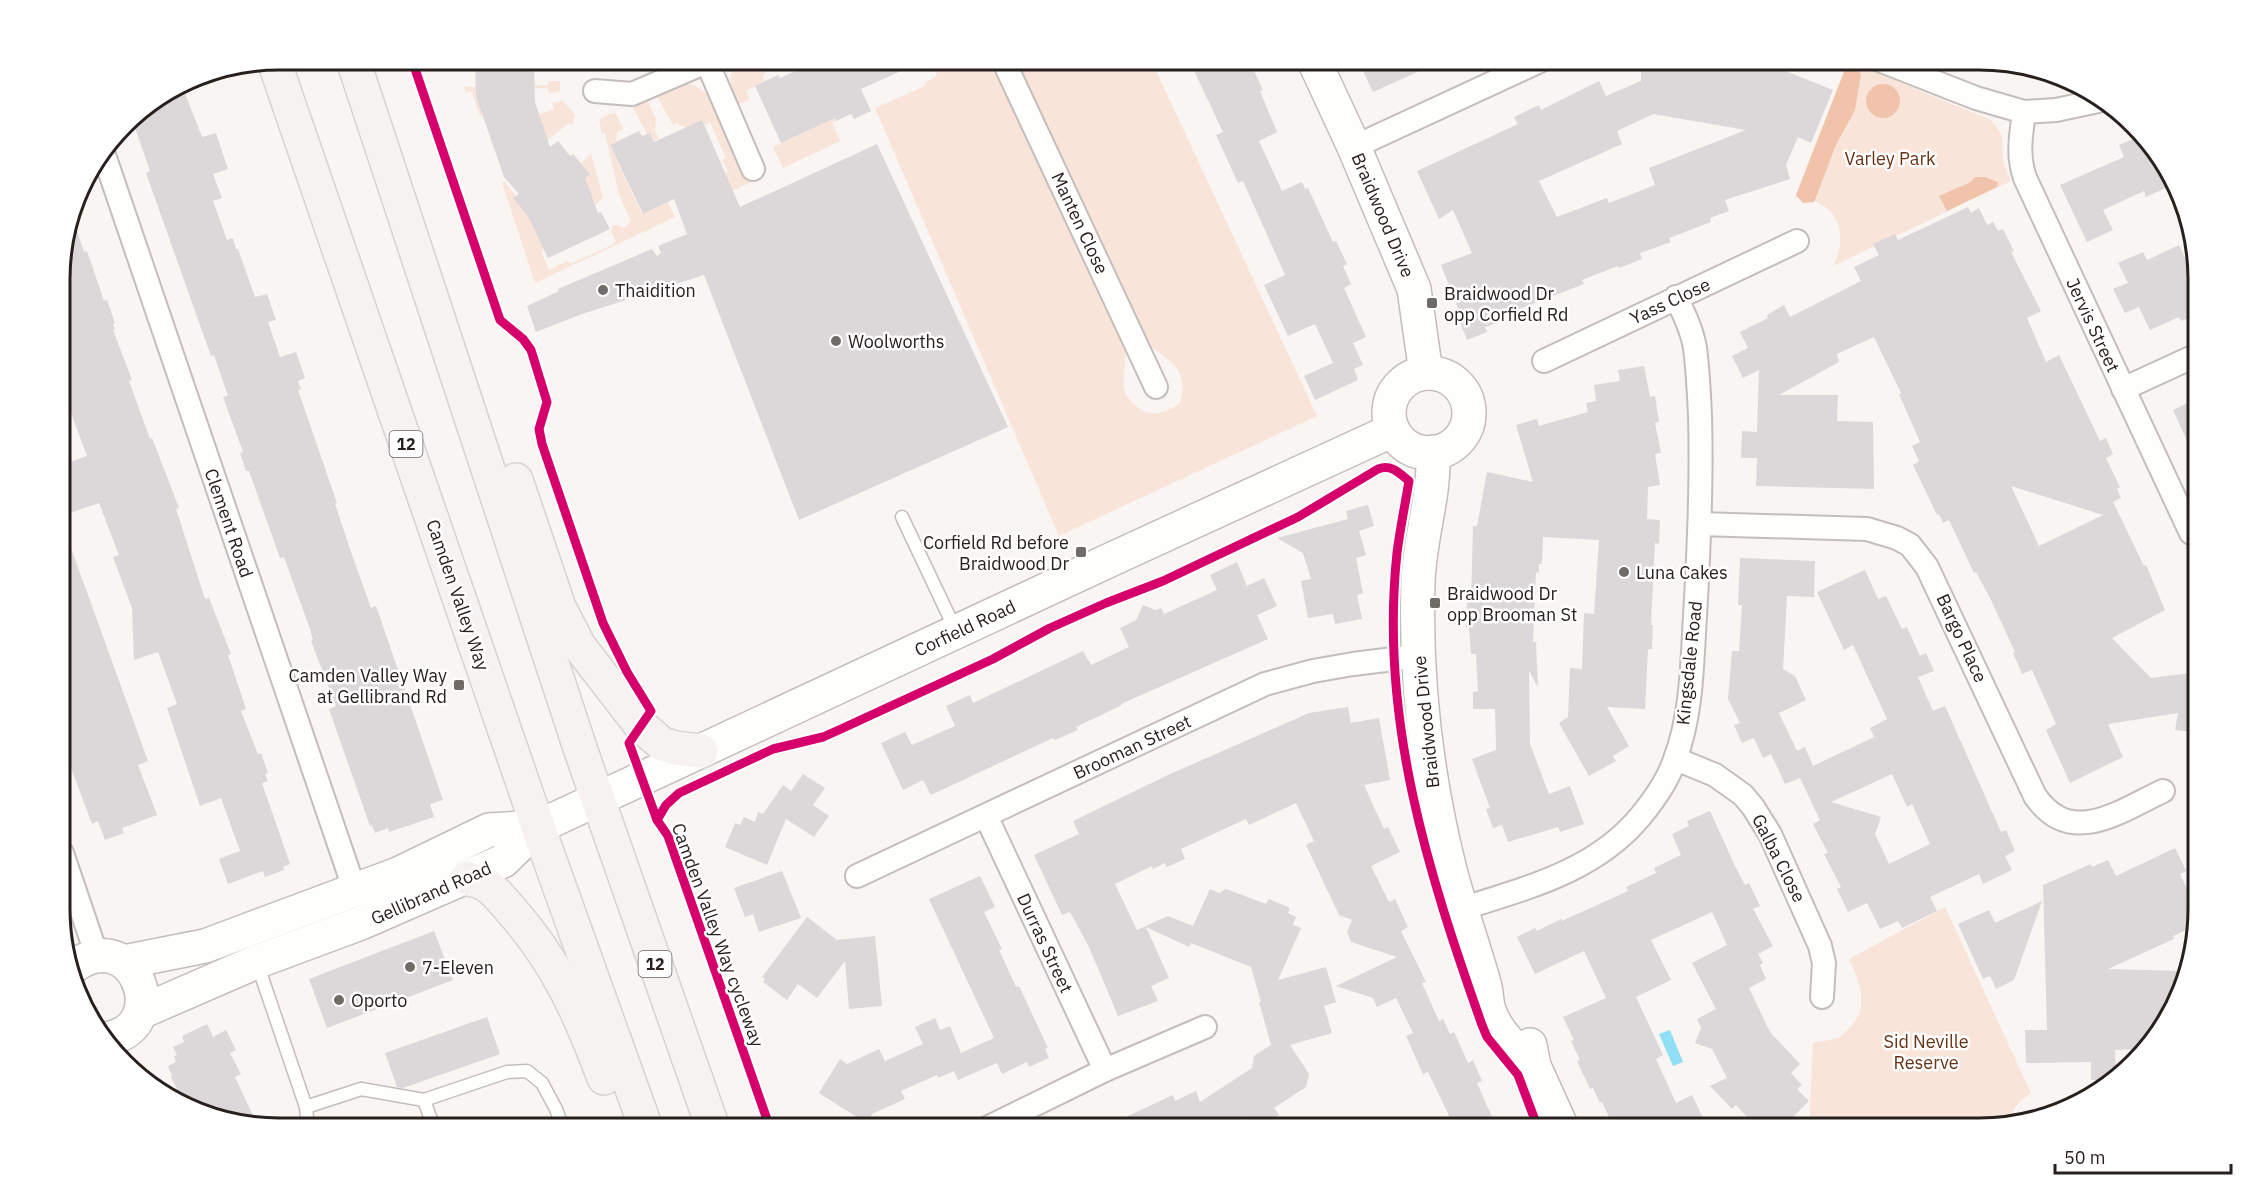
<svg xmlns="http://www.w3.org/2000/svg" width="2259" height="1188" font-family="'IBM Plex Sans',sans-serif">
  <rect width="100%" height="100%" fill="#f9f5f2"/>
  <g fill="#f9e4d9">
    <path d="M612,60H670V61C648,68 633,71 612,60Z"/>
    <path d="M736,60H771L762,67L765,74L762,76L765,81L746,91L750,100L738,104C730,85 727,79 736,60Z"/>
    <path d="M936,60H964L965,63L971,60H989L1125,350C1127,364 1121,379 1125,392C1127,397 1130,401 1134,404C1149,419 1164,414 1180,403C1189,367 1171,364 1148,344L1015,60H1151L1317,416L1059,536L875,108L925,86L924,83L937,76L931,62Z"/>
    <path d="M1848,61L1991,120L2002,135L2003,161L2011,181L1833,266C1851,231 1835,198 1795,198Z"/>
    <path d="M549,81H560V91L549,93L548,88L519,89L500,108L480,116L472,92H466L464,87L547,85Z"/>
    <path d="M680,83C694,84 702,87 710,99L750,183L698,206L684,196L727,176L726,173L728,171L722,160L726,158L710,122L704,125L702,120L685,128L684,125L680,127L678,123L673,125L656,94Z"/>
    <path d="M646,97L656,119L655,130L659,138L654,141L650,133L647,134L631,104Z"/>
    <path d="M827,98L836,121L832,122L840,141L783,168L773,147L822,124L814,104Z"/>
    <path d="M563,101L575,115L572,125L569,123L546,141L544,130L538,115L554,109L552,103Z"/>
    <path d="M615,112L623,129L617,132L616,143L610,146L642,214L664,204L666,199L675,217L535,283L502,183L504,181L516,196L514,198L533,221L587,177L589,173L581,163L591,154L603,197L596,205L595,204L536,232L544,249L541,251L549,270L567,261L570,264L612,245L616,241L610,230L613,229L611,226L617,225L624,228L631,221L619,194L605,133L602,134L599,119Z"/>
    <path d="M1945,907L2031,1093C2021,1100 2011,1107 2012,1121L1993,1128H1809L1813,1042C1820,1041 1830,1041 1837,1038C1841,1037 1845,1032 1848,1029C1871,1009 1860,983 1849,959Z"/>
  </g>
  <g fill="#f1c3aa">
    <path d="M1855,67L1861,74L1855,110L1836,145L1814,202L1803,203L1796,195L1844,72L1848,68Z"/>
    <circle cx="1883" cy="101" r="17"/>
    <path d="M1975,177H1985L1998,182L1997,187L1947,211L1939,196L1971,182Z"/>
  </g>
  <path fill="#90dff5" d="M1670,1030L1683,1062L1673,1066L1659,1034Z"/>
  <g fill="#dcd7d8" fill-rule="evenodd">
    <path d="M475,60H534L535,102L550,147L558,141L570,156L573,154L590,174L585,178L598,213L601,212L610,229L548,258L528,216L513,198L519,194L504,177L476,96Z"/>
    <path d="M819,60H926L861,89L871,111L854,119L851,114L836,121L835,118L781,143L755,86L778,75L780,78Z"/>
    <path d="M1189,60H1249L1263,90L1260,91L1277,132L1259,141L1282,191L1302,182L1305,189L1308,188L1333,242L1336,241L1347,264L1343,266L1351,284L1344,288L1366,337L1353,343L1363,365L1354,369L1358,380L1315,400L1304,376L1333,363L1315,324L1288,336L1264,285L1285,275L1243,181L1238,183L1216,135L1223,132Z"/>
    <path d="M1381,60H1444L1373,92L1362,69Z"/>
    <path d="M1654,60L1684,65L1685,61L1726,67L1727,60H1739L1773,66L1833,90L1811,143L1798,137L1786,165L1790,179L1725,200L1729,211L1710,218L1711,222L1669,238L1671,242L1640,253L1642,259L1619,268L1618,266L1582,280L1584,284L1494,319L1497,323L1485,327L1487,332L1467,340L1456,312L1459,311L1441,265L1472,253L1453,210L1439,219L1417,171L1518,124L1514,117L1539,105L1541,110L1599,81L1606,96L1641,81V70H1652ZM1653,114L1746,130L1649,168L1655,185L1609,203L1607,198L1557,217L1539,181L1622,144L1617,131Z"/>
    <path d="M182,86L202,137L216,133L228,169L213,174L222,198L213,201L227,240L233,238L236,249H238L255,297L267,294L276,320L268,322L280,357L296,352L305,378L298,381L301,389L298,390L337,503L335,504L351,552L371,608L376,606L443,800L430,804L434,817L389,832L388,828L375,833L372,825L370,826L329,709L336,706L311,641L313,640L310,629L284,557L280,558L249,471H246L240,453L243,452L223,397L228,396L214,355L211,356L146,173L150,171L132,119L135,115Z"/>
    <path d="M702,120L740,207L877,144L1008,427L799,520L704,275L582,314L536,332L527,306L559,291L558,289L652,249L657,256L661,253L658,246L687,234L674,199L643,214L610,145L639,131L642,136L650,133L654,142Z"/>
    <path d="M2138,137L2153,150L2170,186L2146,197L2144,191L2103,210L2113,230L2087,242L2060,185L2124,157L2119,145Z"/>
    <path d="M1968,207L1971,213L1979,208L1987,225L1993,222L1998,231L2003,229L2014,251L2011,252L2041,311L2027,318L2046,362L2059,355L2100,441L2106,438L2113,454L2106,458L2120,487L2117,489L2121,498L2113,502L2144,566L2146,565L2165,610L2112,638L2151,678L2198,672L2199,733L2175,730L2178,713L2108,724L2123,757L2070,783L2046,730L2056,724L2032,670L2022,674L2013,653L2015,652L1991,600L1976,572L1974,573L1949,520L1943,523L1939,514L1937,515L1913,465L1919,461L1912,446L1920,442L1899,394L1901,393L1874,337L1837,354L1839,362L1779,395H1838L1837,421L1873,422L1874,489L1756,486L1757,458H1741L1742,431L1757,432L1759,370L1743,378L1732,356L1748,348L1740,332L1768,318L1767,315L1784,305L1790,317L1861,281L1854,267L1879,255L1873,244L1895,234L1898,240ZM2011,486L2103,515L2039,546Z"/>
    <path d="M73,219L84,252L87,251L104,301L107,300L115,323L113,324L115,329L113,330L132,380L129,381L150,439L152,438L179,508L176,509L205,599L209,598L231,654L228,655L246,709L241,711L258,754L261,753L268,773L265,774L268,781L262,783L290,864L283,867L284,870L265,877L263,871L228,884L219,859L240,851L221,798L200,806L167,708L177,704L158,652L134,660L132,608L113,557L119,555L99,503L61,516V465L87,456L67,402L61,404L60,265Z"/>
    <path d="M2179,245L2191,270L2197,267V314L2181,321L2179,317L2150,330L2139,307L2125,313L2113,289L2128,283L2118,263L2143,252L2147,260Z"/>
    <path d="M1644,366L1650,397L1655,396L1659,422L1655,423L1661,453L1655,454L1660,485L1648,487L1647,519L1660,520L1659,544L1655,543L1651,625H1653L1652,649H1648L1645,709L1607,707L1629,746L1613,756L1616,761L1589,776L1559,723L1568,717L1570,668L1582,669L1584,613L1594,614L1599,540L1543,537L1542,564H1539V573L1536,572L1533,642H1536L1538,687L1529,671L1530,744L1549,794L1570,786L1584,824L1560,832L1558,827L1508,842L1502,825L1493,828L1486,809L1490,808L1472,759L1496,750L1495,709H1473V692L1478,691L1476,654H1471L1469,627H1466L1467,602H1471L1473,526H1477L1487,472L1533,482L1516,425L1537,419L1539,426L1588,412L1586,403L1596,401L1594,385L1620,381L1618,370Z"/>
    <path d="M2198,398V465L2173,410Z"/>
    <path d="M1368,505L1374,526L1359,531L1366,555L1356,558L1363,593L1357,595L1362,619L1335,624L1333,614L1308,618L1301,581L1311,579L1303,553L1277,538L1348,519L1346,511Z"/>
    <path d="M63,526L148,761L138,765L157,815L122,828L124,833L105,840L98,821L92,824L68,760L70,759L65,746L69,744L61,724V527Z"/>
    <path d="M1740,558L1815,561L1814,597L1787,596L1786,616L1783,669L1795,676L1806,700L1779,713L1797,751L1805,747L1813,766L1874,737L1870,728L1887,719L1853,645L1844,650L1817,592L1865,570L1878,599L1886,596L1902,629L1907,627L1920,656L1926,653L1934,671L1918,677L1933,711L1945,706L2001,832L2006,830L2015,851L2005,856L2012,870L1983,884L1979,874L1930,897L1937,911L1902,928L1898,921L1880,929L1867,903L1848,912L1837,889L1841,887L1824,854L1828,853L1813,824L1820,820L1800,778L1785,784L1771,754L1763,758L1754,738L1742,743L1734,725L1740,723L1728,699L1732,651H1739L1742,605H1738ZM1892,774L1907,807L1912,804L1930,844L1889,864L1875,834L1881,817L1831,802Z"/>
    <path d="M1237,562L1247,586L1264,578L1277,606L1257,615L1268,639L1121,704L1122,705L1076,727L1078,730L1055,740L1053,738L931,795L923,780L903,790L881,743L905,732L912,745L955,726L946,706L970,695L973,703L1083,651L1091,665L1129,647L1120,628L1136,620L1143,605L1155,610L1161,608L1164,614L1217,590L1210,575Z"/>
    <path d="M1348,707L1351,723L1379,718L1390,780L1364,785L1384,829L1388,827L1400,852L1371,866L1389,902L1395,899L1408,927L1401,931L1426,982L1422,983L1439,1021L1443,1019L1450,1034L1454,1032L1468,1063L1473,1060L1482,1081L1477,1083L1497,1128H1455L1428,1072L1423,1074L1406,1036L1413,1033L1396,998L1377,1007L1373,998L1336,986L1397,957L1351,942L1347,932L1352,920L1339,915L1306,845L1314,841L1296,803L1249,825L1246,819L1181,849L1185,859L1167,867L1165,863L1153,869L1152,866L1115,884L1137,930L1168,916L1193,926L1210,889L1219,893L1226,889L1266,904L1269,899L1290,908L1288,913L1296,917L1293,925L1301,928L1278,980L1326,967L1336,1002L1324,1006L1332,1033L1290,1045L1309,1074L1306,1087L1274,1108L1279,1115L1259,1128H1251L1244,1116L1219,1128H1102L1173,1095L1175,1101L1196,1091L1200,1102L1252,1068L1254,1056L1271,1045L1259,1002H1261L1251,967L1191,943L1189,947L1146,927L1169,978L1151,986L1158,1001L1118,1016L1089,947L1070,912L1062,915L1034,855L1079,834L1073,821L1168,775L1309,713Z"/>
    <path d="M803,774L825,788L813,805L829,816L814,837L786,819L767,865L725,847L735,823L740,825L744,817L755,822L758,812L763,814L783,785L791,791Z"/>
    <path d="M1710,811L1735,866L1745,885L1749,883L1760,906L1753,909L1773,946L1758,954L1763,963L1760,965L1766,979L1749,988L1770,1032L1800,1064L1791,1073L1802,1085L1797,1089L1809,1101L1782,1128H1757L1736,1105L1732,1109L1710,1086L1727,1078L1712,1049L1695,1043L1701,1028L1697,1019L1716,1009L1692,963L1727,945L1712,912L1651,940L1671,980L1636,997L1663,1055L1656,1059L1676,1103L1692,1095L1708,1128H1614L1602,1102L1600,1103L1593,1088L1590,1089L1577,1061L1580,1060L1571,1041L1574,1040L1563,1017L1606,998L1584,951L1535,974L1517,937L1535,928L1537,931L1561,919L1562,921L1628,891L1626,887L1656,873L1654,868L1681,855L1672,834L1689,826L1687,821Z"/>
    <path d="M2175,848L2186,871L2180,874L2198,913L2195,926L2173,936L2174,939L2108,969L2184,971L2176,1006L2138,1049L2115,1050L2116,1075L2111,1080H2091V1062L2026,1063L2025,1030H2047L2043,885L2091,864L2092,867L2108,860L2116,876Z"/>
    <path d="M782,871L801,918L759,932L753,914L745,917L734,888Z"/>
    <path d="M980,876L995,907L984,912L1002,949L999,950L1016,987L1019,986L1048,1048L1045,1049L1049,1058L1029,1067L1027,1062L1002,1074L997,1063L958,1080L954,1071L938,1078L937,1075L901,1091L905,1099L872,1114L866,1123L819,1093L840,1059L847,1064L879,1049L885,1061L923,1044L915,1027L935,1018L940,1030L950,1026L961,1053L994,1038L929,899Z"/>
    <path d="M2042,901L2014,980L1996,989L1990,976L1983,979L1958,924L1989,910L1995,923Z"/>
    <path d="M807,917L837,940L875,936L882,1006L849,1009L845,961L817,998L798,984L787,1000L763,982L765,979L762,977Z"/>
    <path d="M434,931L453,980L327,1028L309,979Z"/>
    <path d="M487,1017L500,1054L403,1088L397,1087L385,1053Z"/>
    <path d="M207,1024L213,1037L226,1030L236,1050L230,1053L241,1074L235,1077L256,1122L185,1106L171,1077L172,1076L168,1066L176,1062L174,1056L177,1055L173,1047L184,1042L182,1036Z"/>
  </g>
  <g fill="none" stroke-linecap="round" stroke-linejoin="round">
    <g stroke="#c4bebb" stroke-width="15">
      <g id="lane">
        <path d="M902,517L956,631"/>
        <path d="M257,963L306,1107L308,1128"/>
        <path d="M424,1100L434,1128"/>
        <path d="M306,1107L361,1089L424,1100L507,1072L527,1071L542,1083L556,1109L563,1128"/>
      </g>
    </g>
    <g stroke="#c4bebb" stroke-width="26">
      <g id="street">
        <path d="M1003,60L1156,387"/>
        <path d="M1879,60L1976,98L2024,112L2056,110L2098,101"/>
        <path d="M707,62L753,169"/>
        <path d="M595,91L632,94L711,60"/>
        <path d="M2024,112C2021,135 2017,155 2025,178L2191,533"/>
        <path d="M1354,147L1542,60"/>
        <path d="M104,155L355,891"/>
        <path d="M1544,361L1797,241"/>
        <path d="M2123,389L2197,355"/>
        <path d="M1700,524L1867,529L1897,538L1910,545L1927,567L2035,796C2071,848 2120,811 2163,791"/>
        <path d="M1676,759L1715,775L1743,795L1753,807L1770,834L1820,946L1824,963L1822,997"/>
        <path d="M986,816L1105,1070"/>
        <path d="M62,853L97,956"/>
        <path d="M857,876L1265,684L1313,671L1353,664L1418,656"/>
        <path d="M1461,909C1526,888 1594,872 1640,817C1654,800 1668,781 1675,759C1692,715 1692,663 1695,616C1699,549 1702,483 1700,416C1699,394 1698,371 1695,348C1692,330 1684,314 1676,297"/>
        <path d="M987,1128L1105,1070L1205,1027"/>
      </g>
    </g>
    <g stroke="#c4bebb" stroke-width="36">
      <g id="secondary">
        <path d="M1316,60V65L1354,147L1414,289L1426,373"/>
        <circle cx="1429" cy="413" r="40"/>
        <path d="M1433,452C1435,496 1419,539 1418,583C1415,679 1426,773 1449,866C1459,906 1473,944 1484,983C1487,992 1486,1002 1489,1010C1496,1033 1517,1051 1534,1066"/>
        <path d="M124,962L205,946L398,874L489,830L538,827"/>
        <path d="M74,966C136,922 175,1031 104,1039"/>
        <path d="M141,1012L256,962L361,923L503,861L538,827L1110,560L1393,430"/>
        <path d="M1530,1045L1534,1066L1562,1128"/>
      </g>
    </g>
    <g stroke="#d6d3d1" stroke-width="36">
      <g id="primary">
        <path d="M353,60L581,751L713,1128"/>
        <path d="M274,61L538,827L646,1128"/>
        <path d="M516,480L559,607L579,646L641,726L662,744L676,748L701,751"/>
        <path d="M467,878C472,880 479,881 484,884C494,889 503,901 511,910C557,962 580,1014 604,1078"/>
      </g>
    </g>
    <use href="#lane" stroke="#fefefd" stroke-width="12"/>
    <use href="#street" stroke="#fefefd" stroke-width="22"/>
    <use href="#secondary" stroke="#fefefd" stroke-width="33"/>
    <use href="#primary" stroke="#f6f2f0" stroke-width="33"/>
    <g stroke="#fff" stroke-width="13">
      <g id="cycleway">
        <path d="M412,60L500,320L523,339L531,350L547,402L539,429L542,444L603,623L627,672L651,711L629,743L657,820L668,836L770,1128"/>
        <path d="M657,820L666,805L679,793L773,749L823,737L841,729L993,659L1050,628L1106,603L1163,581L1298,517L1378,469C1392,464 1399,473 1409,481C1405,505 1400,529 1397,553C1379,719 1428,872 1482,1025L1487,1037L1518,1075L1538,1128"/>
      </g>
    </g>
    <use href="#cycleway" stroke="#d6006c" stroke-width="9"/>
  </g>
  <g fill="#716b68" stroke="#fff" stroke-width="2">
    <circle cx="603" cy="290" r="6"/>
    <rect x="1426" y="297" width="12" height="12" rx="3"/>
    <circle cx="836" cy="341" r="6"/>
    <rect x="1075" y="546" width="12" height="12" rx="3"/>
    <circle cx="1624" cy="572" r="6"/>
    <rect x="1429" y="597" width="12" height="12" rx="3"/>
    <rect x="453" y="679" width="12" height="12" rx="3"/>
    <circle cx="410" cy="967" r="6"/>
    <circle cx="339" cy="1000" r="6"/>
  </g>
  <g text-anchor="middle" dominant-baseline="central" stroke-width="5" stroke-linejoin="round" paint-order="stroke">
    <g fill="#fff" stroke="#686361" stroke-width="1.5">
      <rect x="389.5" y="431" width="33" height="26" rx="4.5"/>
      <rect x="638.5" y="951" width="33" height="26" rx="4.5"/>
    </g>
    <g font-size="16" font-weight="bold" fill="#28201d">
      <text x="406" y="444">12</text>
      <text x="655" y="964">12</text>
    </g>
    <g font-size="18" fill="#673315" stroke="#fff">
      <text x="1890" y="158">Varley Park</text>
      <text x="1926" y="1041">Sid Neville<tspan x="1926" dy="21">Reserve</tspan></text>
    </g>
    <g font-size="18" fill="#28201d" stroke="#fff">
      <text transform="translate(1383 215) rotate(67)">Braidwood Drive</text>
      <text transform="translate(1080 223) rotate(65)">Manten Close</text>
      <text transform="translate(1670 301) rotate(-25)">Yass Close</text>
      <text transform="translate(2093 325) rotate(65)">Jervis Street</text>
      <text transform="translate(229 523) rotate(71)">Clement Road</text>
      <text transform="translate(458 595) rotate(71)">Camden Valley Way</text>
      <text transform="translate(965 628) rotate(-25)">Corfield Road</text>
      <text transform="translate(1962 638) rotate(65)">Bargo Place</text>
      <text transform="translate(1689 663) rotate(-84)">Kingsdale Road</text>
      <text transform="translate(1426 722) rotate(-96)">Braidwood Drive</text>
      <text transform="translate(1132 747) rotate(-25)">Brooman Street</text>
      <text transform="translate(1779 858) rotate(63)">Galba Close</text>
      <text transform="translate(431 893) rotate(-24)">Gellibrand Road</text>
      <text transform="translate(718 935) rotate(70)">Camden Valley Way cycleway</text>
      <text transform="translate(1045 943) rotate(65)">Durras Street</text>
    </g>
    <g font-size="18" fill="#28201d" stroke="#fff" text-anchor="start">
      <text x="615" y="290">Thaidition</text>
      <text x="1444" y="293">Braidwood Dr<tspan x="1444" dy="21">opp Corfield Rd</tspan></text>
      <text x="848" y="341">Woolworths</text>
      <text x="1069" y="542" text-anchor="end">Corfield Rd before<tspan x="1069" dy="21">Braidwood Dr</tspan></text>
      <text x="1636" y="572">Luna Cakes</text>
      <text x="1447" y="593">Braidwood Dr<tspan x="1447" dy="21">opp Brooman St</tspan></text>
      <text x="447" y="675" text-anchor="end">Camden Valley Way<tspan x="447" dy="21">at Gellibrand Rd</tspan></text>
      <text x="422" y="967">7-Eleven</text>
      <text x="351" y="1000">Oporto</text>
    </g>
  </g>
  <path d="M0 0H2259V1188H0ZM279 70H1979A209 209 0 0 1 2188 279V909A209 209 0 0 1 1979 1118H279A209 209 0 0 1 70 909V279A209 209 0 0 1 279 70Z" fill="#fff" fill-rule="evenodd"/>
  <path fill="none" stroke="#28201d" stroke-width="3" d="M279 70H1979A209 209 0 0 1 2188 279V909A209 209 0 0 1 1979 1118H279A209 209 0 0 1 70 909V279A209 209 0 0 1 279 70Z"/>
  <path d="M2055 1164v9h176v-9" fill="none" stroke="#28201d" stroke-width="3"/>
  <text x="2064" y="1164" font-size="18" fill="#28201d" stroke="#ffffff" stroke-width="4.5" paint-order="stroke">50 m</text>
</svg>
